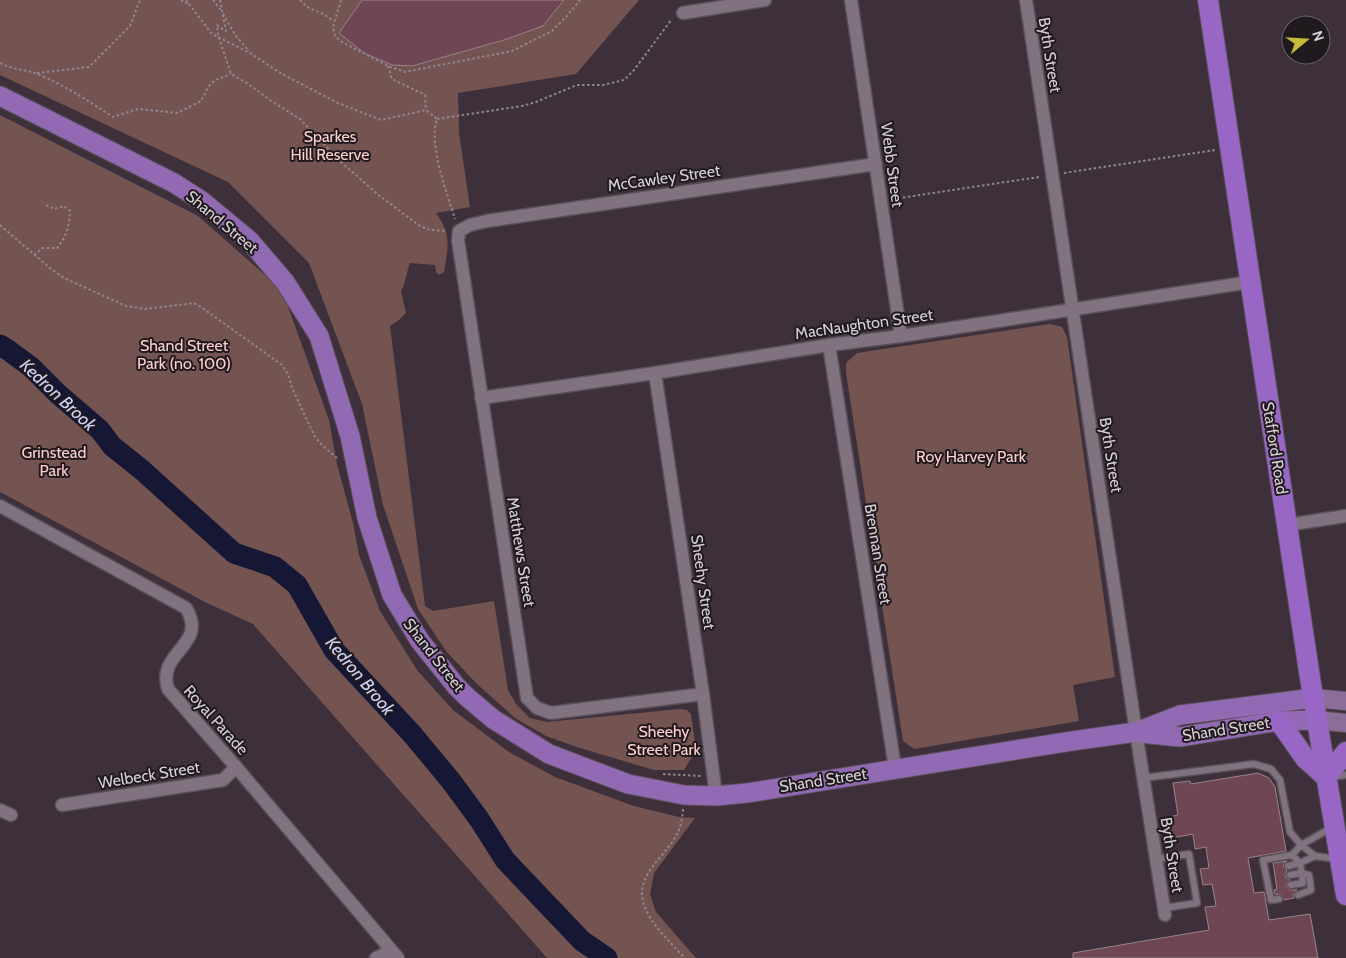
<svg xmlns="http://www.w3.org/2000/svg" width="1346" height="958" font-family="Cabin,sans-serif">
  <rect width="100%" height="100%" fill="#3d303b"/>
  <g fill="#745451">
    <path d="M0,0H362L339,33L364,53L392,65L412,66L504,40L543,26L564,0H639L576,74L458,93L459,133L470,207L436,213C452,235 448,247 444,272L439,275L436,272L435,265L410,263C406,273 406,283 401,291L406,313L399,320L390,326L425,606L433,611L494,601L508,690L516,704L530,718L547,722L680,709L687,710L691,714L696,750L684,770H654L580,748L546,736L515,718L476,683L446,651L418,609L383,505L362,404L309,263L228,182L0,75Z"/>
    <path d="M0,115L198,216L282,290L329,420L337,464L353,523L359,555L380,611L417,670L453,710L509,752L555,777L634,806L679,817L695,818L654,873L650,894L656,912L696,958H547L253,624L207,603L0,492Z"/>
    <path d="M1050,324L1062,327L1067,337L1115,677L1073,685L1079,721L914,749L903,741L846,373V363L857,353Z"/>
  </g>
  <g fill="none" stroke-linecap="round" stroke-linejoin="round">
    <path stroke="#161635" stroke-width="21" d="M0,345L8,350L31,367L57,393L100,430L112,446L142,470L234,553L275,567L297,585L334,650L412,734L451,781L479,819L505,860L582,941L607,958"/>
  </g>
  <g fill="#6f4654" stroke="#99848a">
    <path d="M362,0H564L543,26L504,40L412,66L392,65L364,53L339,33Z"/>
    <path d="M1258,773L1269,778L1275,787L1286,851L1248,858L1254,893L1264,892L1269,920L1310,914L1318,958H1073V953L1209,930L1205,907L1216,906L1212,884L1203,885L1200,869L1209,868L1206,847L1195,849L1193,834L1172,838L1169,817L1178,815L1173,783L1190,781L1191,784Z"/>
    <path d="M1287,861L1284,863L1283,867L1287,871L1285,874L1286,878L1290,880L1287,883L1286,886L1290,890H1297L1293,894L1294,898L1284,900L1281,895L1275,894L1274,890L1277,889L1273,863Z"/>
  </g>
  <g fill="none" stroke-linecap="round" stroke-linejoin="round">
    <g stroke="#5a4f58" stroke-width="9">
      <g id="service">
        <path d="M1332,777L1346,775"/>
        <path d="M1143,778L1254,764L1271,769L1280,780L1290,832L1301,845L1315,856"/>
        <path d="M1156,859L1189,854L1197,903L1164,908"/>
        <path d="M1288,866L1300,863L1315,856L1337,859"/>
        <path d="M1290,875L1301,873L1309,875L1311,890L1298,895"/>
        <path d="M1291,885L1303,883L1300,863L1292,855"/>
        <path d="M1279,899L1271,900L1263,860L1292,855L1301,845L1331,828"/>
      </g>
    </g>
    <g stroke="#5a4f58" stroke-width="15">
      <g id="minor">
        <path d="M851,0L901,336"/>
        <path d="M1026,0L1136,732L1165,915"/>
        <path d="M683,13L765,0"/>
        <path d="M829,345L895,768"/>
        <path d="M655,373L703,694L716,796"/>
        <path d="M481,398L655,373L829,345L901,336L1250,282"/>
        <path d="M0,506L186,608C209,646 156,651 168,689L236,767L398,958"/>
        <path d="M1287,525L1346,516"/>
        <path d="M703,694L551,713L537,708L527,698L458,240L459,231L470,225L487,221L876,164"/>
        <path d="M62,805L223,780L236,767"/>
        <path d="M0,810L11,815"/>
        <path d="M376,958L391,951"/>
      </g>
    </g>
    <g stroke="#5a4f58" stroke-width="20">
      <g id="secondary">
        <path d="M1313,698L1346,701"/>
        <path d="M1317,720L1346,723"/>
      </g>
    </g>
    <g stroke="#5a4f58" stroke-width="21">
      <g id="primary">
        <path d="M0,96L174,183L202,201L249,240L285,282L319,336L350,436L367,518L392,595L420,641L456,686L467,697L493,719L549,754L628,784L684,795L716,796L747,793L1072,741L1136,732L1180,715L1313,698"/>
        <path d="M1140,733L1180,737L1279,721L1317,720"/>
      </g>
    </g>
    <g stroke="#5a4f58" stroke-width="22">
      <g id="trunk">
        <path d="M1208,0L1310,678L1346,895"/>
        <path d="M1279,721L1305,758L1326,777"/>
        <path d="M1326,777L1346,752"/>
      </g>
    </g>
    <g stroke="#90868f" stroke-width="2" stroke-dasharray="2.5 2.5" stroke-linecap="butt">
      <path d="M181,0L188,4"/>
      <path d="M186,0L212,34L250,53L282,74L338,103L381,120L426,110L437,119C428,144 447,193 455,219"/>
      <path d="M213,0L221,10"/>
      <path d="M220,0L226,31L217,25L218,35L231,74L247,83L270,100L300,119L340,161L376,193L420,226L430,230L447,231"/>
      <path d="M300,0L307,7L323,14L334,21"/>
      <path d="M341,0L333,27L335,36L342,42L388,66L405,72L512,51L552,31L566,17L580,0"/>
      <path d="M223,14L236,36L249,51"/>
      <path d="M0,63C14,70 24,69 37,74C65,85 88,101 113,117L138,109L177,113L201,101L209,86L215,80L231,74"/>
      <path d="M388,66L392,79L425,95L426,110"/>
      <path d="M37,73L89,67L130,26L140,0"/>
      <path d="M437,119L522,106L536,102L577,85H603L624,80L634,70L672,19"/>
      <path d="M1064,173L1215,150"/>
      <path d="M893,199L1039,177"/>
      <path d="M0,225L51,269L64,278L126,306L145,309L194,303L201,307L282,365L288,374L292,388L315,437L323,446L338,459"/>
      <path d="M34,255L43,248H57C66,238 70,224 70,211L64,206L54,209L44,204"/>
      <path d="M663,774L701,776"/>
      <path d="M683,809C681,832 677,836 663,854C654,864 643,877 642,891C640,915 670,942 685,958"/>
    </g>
    <use href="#service" stroke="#81727f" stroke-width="6"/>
    <use href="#minor" stroke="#81727f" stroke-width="12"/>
    <use href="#secondary" stroke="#8a6e99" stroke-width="18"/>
    <use href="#primary" stroke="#9269b3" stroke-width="19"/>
    <use href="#trunk" stroke="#9866c4" stroke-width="20"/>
  </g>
  <g text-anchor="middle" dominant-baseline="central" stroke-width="4" stroke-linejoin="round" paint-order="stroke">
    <g font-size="16" fill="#d7cfd6" stroke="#201a1f">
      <text transform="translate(1050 55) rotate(81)">Byth Street</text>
      <text transform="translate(892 165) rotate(82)">Webb Street</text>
      <text transform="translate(664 178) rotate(-8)">McCawley Street</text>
      <text transform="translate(222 222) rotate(40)">Shand Street</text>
      <text transform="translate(864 324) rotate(-8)">MacNaughton Street</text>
      <text transform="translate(1275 448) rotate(81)">Stafford Road</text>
      <text transform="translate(1111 455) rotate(81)">Byth Street</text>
      <text transform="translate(521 552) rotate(81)">Matthews Street</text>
      <text transform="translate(878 554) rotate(81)">Brennan Street</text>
      <text transform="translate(703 582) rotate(82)">Sheehy Street</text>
      <text transform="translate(434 655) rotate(52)">Shand Street</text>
      <text transform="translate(216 720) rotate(48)">Royal Parade</text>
      <text transform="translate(1226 729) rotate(-9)">Shand Street</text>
      <text transform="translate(149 775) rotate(-9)">Welbeck Street</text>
      <text transform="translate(823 780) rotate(-9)">Shand Street</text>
      <text transform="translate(1172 855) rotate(81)">Byth Street</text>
    </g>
    <g font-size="16" fill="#fecfcb" stroke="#201a1f">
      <text x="330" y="136">Sparkes<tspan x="330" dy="18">Hill Reserve</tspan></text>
      <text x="184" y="345">Shand Street<tspan x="184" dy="18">Park (no. 100)</tspan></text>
      <text x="54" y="452">Grinstead<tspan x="54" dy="18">Park</tspan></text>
      <text x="971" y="456">Roy Harvey Park</text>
      <text x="664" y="731">Sheehy<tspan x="664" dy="18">Street Park</tspan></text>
    </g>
    <g font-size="18" font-style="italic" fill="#ced3fa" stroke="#201a1f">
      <text transform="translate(58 395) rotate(43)">Kedron Brook</text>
      <text transform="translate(360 676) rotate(50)">Kedron Brook</text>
    </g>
  </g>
  <g transform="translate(1306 40) rotate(72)"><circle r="24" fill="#201a1f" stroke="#696268"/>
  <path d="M0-4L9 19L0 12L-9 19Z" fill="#c9ba3a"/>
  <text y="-8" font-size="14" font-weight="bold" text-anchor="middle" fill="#d7cfd6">N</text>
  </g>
</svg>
